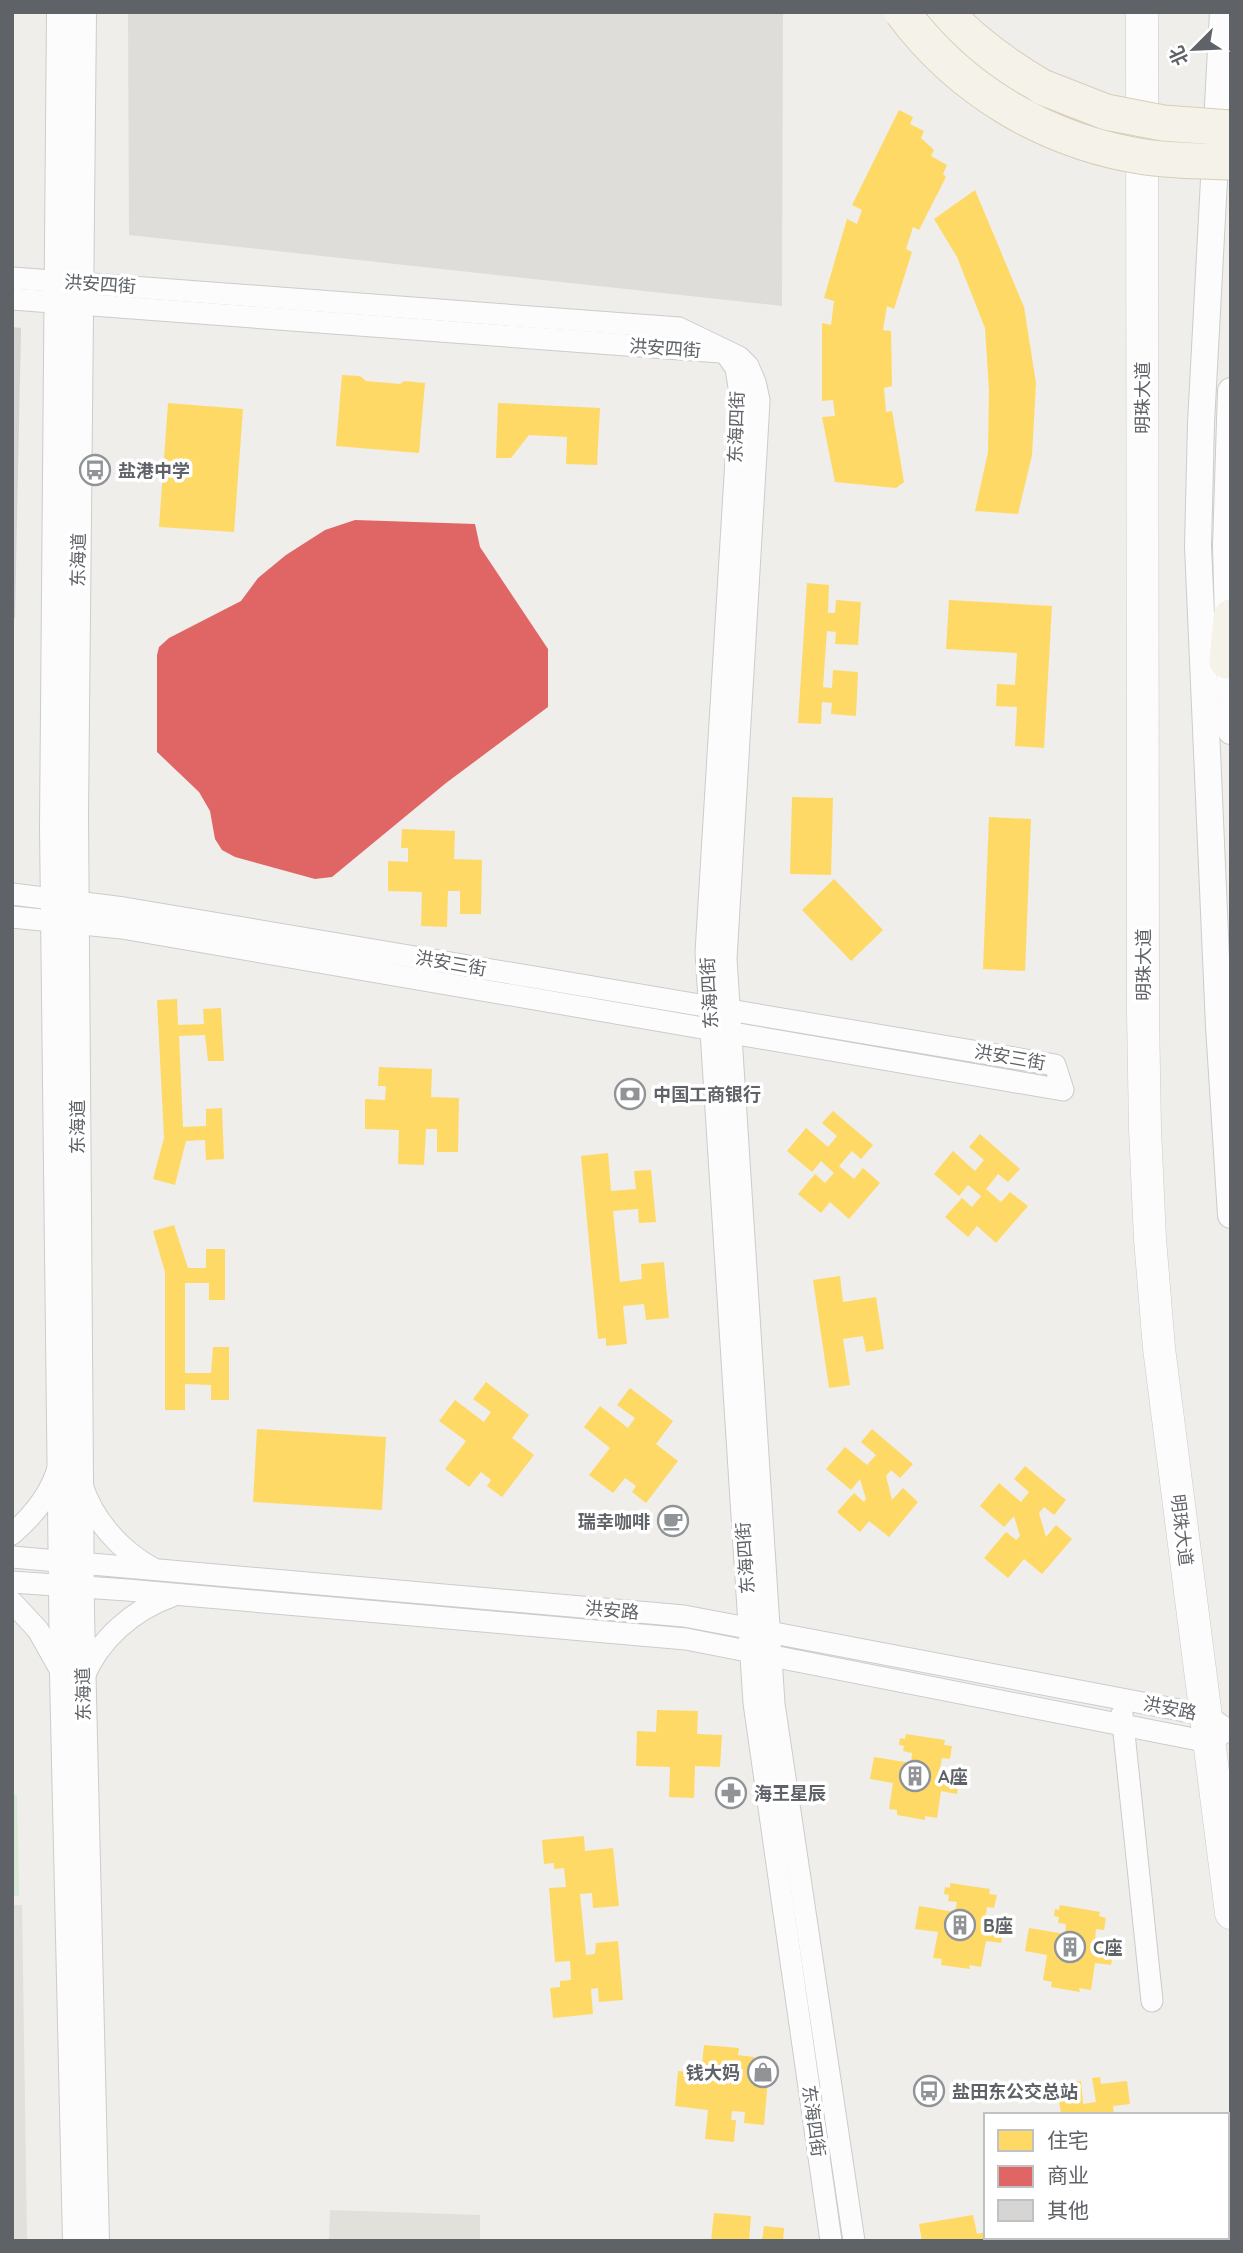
<svg xmlns="http://www.w3.org/2000/svg" width="1243" height="2253" font-family="Quicksand,'Noto Sans SC',sans-serif">
  <rect width="100%" height="100%" fill="#efeeea"/>
  <path fill="#dfddda" d="M128,12H783L782,306L129,235Z"/>
  <g fill="#e2e0da">
    <path d="M12,1905H22L27,2241H12Z"/>
    <path d="M330,2210L480,2215V2241H329Z"/>
  </g>
  <path fill="#d8ebd6" d="M12,1795H17L19,1896H12Z"/>
  <g fill="#ffd966">
    <path d="M899,110L913,117L910,124L924,131L921,138L934,150L931,156L947,165L943,174L946,177L919,230L913,227L906,249L912,252L894,309L887,306L883,330L891,331L892,386L884,388L886,412L892,411L904,482L896,488L835,482L822,417L835,416L833,400L822,401V323L831,325L834,301L824,298L847,219L857,224L862,210L852,205Z"/>
    <path d="M975,190L1024,307L1036,383L1032,455L1018,514L975,511L988,452L989,391L985,328L957,257L934,219Z"/>
    <path d="M342,375L360,376L366,381L400,384L404,381L425,383L419,453L336,446Z"/>
    <path d="M168,403L243,409L234,532L159,527Z"/>
    <path d="M498,403L600,408L597,465L566,464L567,437L529,435L511,458H496Z"/>
    <path d="M807,583L829,585L828,613H835L836,600L861,602L858,645L835,644L836,632L827,631L823,687L832,688L833,670L858,672L856,716L831,714L832,703L822,702L821,724L798,723Z"/>
    <path d="M949,600L1052,606L1044,748L1015,746L1017,707L996,706L997,684L1015,685L1017,653L946,649Z"/>
    <path d="M792,797L833,798L831,875L790,874Z"/>
    <path d="M989,817L1031,819L1025,971L983,969Z"/>
    <path d="M402,829L455,831L454,859L482,860L481,914H460V891H448L447,927L421,926L422,892L388,891V861L408,862V848H401Z"/>
    <path d="M834,879L883,930L851,961L802,910Z"/>
    <path d="M177,999L178,1025L204,1024L203,1009L221,1008L224,1061H208L205,1035L179,1036L183,1127L206,1126V1109L222,1108L224,1159L206,1160L205,1140L186,1141L175,1185L153,1179L164,1138L157,1000Z"/>
    <path d="M379,1067L432,1069L431,1097L459,1098L458,1152H437V1129H426L424,1165L398,1164L399,1130L365,1129V1099L385,1100L386,1086H378Z"/>
    <path d="M833,1111L873,1145L861,1159L852,1151L839,1166L854,1179L863,1168L880,1183L849,1219L830,1202L821,1213L798,1194L815,1174L825,1183L834,1173L821,1161L812,1172L787,1151L806,1128L828,1147L837,1136L822,1123Z"/>
    <path d="M980,1134L1020,1169L1008,1182L998,1174L986,1189L1001,1202L1010,1192L1028,1206L996,1243L977,1226L968,1237L945,1217L962,1198L972,1207L981,1196L968,1185L959,1196L934,1174L953,1151L975,1171L984,1160L969,1147Z"/>
    <path d="M608,1153L611,1191L636,1189L634,1171L651,1170L656,1222L639,1223L638,1209L613,1211L620,1282L642,1279L641,1264L664,1262L669,1318L646,1320L644,1304L623,1306L627,1344L606,1346V1338L598,1339L581,1156Z"/>
    <path d="M174,1225L188,1268H206V1249H225V1300H209V1283H185V1373H211L213,1347H229V1400H211V1385L185,1384V1410H165V1272L153,1231Z"/>
    <path d="M840,1276L843,1302L876,1297L884,1349L866,1352L863,1336L843,1339L850,1385L829,1388L813,1280Z"/>
    <path d="M486,1382L529,1415L512,1438L534,1455L502,1497L487,1486L491,1480L481,1472L469,1487L445,1469L466,1441L439,1421L455,1400L484,1422L491,1412L473,1399Z"/>
    <path d="M630,1388L673,1421L656,1444L678,1461L646,1503L632,1492L636,1486L625,1478L613,1493L589,1475L610,1448L584,1427L600,1406L628,1428L635,1418L617,1405Z"/>
    <path d="M257,1429L386,1437L382,1510L253,1502Z"/>
    <path d="M872,1429L913,1464L900,1478L891,1470L886,1476L892,1500L903,1488L918,1502L889,1537L869,1521L860,1532L837,1512L854,1493L864,1502L866,1499L860,1479L851,1490L826,1469L845,1447L867,1465L876,1455L861,1442Z"/>
    <path d="M1025,1466L1066,1500L1054,1515L1044,1507L1039,1513L1046,1537L1056,1525L1072,1539L1042,1574L1024,1559L1008,1578L984,1558L1006,1532L1016,1540L1020,1536L1014,1516L1004,1527L980,1506L999,1483L1021,1502L1029,1492L1014,1479Z"/>
    <path d="M657,1710L698,1711L697,1734L722,1735L720,1767L695,1766L694,1798L669,1797L670,1767L636,1766L637,1731L656,1732Z"/>
    <path d="M906,1734L945,1740L944,1745L952,1746L950,1759L942,1758L940,1769L960,1772L957,1794L941,1791L937,1818L925,1816V1820L897,1815V1810L889,1809L893,1783L870,1779L874,1757L911,1763L912,1753L903,1751L904,1746L899,1745L900,1738L905,1739Z"/>
    <path d="M584,1836L585,1851L613,1848L619,1906L593,1908L592,1893L580,1894L586,1955L595,1954L596,1943L618,1941L623,2000L599,2002L598,1988L591,1989L593,2014L553,2018L550,1988L560,1987V1981L571,1980L570,1961L555,1962L549,1888L566,1887L564,1868L554,1869V1863L544,1864L542,1840Z"/>
    <path d="M950,1883L990,1889L989,1894L997,1895L994,1908L987,1907L985,1918L1005,1922L1001,1943L986,1941L981,1967L969,1965L970,1969L941,1965L942,1959L933,1958L938,1932L915,1929L919,1906L955,1912L957,1902L948,1901L949,1895L944,1894L945,1887L950,1888Z"/>
    <path d="M1060,1905L1100,1912L1099,1916L1106,1918L1104,1930L1096,1929L1095,1940L1115,1944L1111,1965L1095,1963L1091,1990L1079,1988L1080,1992L1051,1987L1052,1982L1043,1980L1047,1955L1025,1951L1029,1928L1065,1934L1066,1924L1058,1923L1059,1917L1054,1916L1055,1909L1059,1910Z"/>
    <path d="M704,2045L739,2048L738,2055L754,2057L752,2078L768,2079L764,2125L744,2123L745,2112L732,2111L731,2120H736L734,2142L705,2139L708,2110L675,2106L678,2071L701,2073Z"/>
    <path d="M1100,2077L1101,2084L1127,2081L1130,2104L1113,2106L1114,2115H1072L1071,2112L1061,2114L1057,2084L1081,2081L1083,2104L1096,2102L1092,2078Z"/>
    <path d="M714,2213L751,2216L749,2241H711Z"/>
    <path d="M973,2215L977,2234L986,2232V2237H989L990,2241H922L919,2224Z"/>
    <path d="M764,2226L784,2228L783,2241H762Z"/>
  </g>
  <path fill="#e06666" d="M355,520L475,524L480,547L548,649V707L446,783L332,877L315,879L235,857L222,850L215,839L210,811L199,792L157,752V655L159,647L169,638L241,601L258,578L286,555L325,530Z"/>
  <path fill="#d6d5d3" d="M12,327L21,328L15,618H12Z"/>
  <g fill="none" stroke-linecap="round" stroke-linejoin="round">
    <g stroke="#cbcccc" stroke-width="23">
      <g id="minor">
        <path d="M12,278L679,328L739,357L748,366L755,382L759,400L758,419L726,959L774,1704L854,2241"/>
        <path d="M12,299L720,352"/>
        <path d="M726,354L736,368L740,394L706,953L754,1703L831,2241"/>
        <path d="M12,894L124,908L1055,1065L1063,1090L122,928L12,917"/>
        <path d="M82,1485C93,1520 120,1550 152,1568"/>
        <path d="M12,1534C33,1516 52,1492 59,1465"/>
        <path d="M12,1557L684,1616L1206,1715L1228,1730L1209,1742L686,1639L127,1590L12,1582"/>
        <path d="M12,1602L38,1630L61,1671"/>
        <path d="M83,1679C98,1640 134,1609 172,1596"/>
        <path d="M1122,1714L1152,2001"/>
      </g>
    </g>
    <g stroke="#cbcccc" stroke-width="28">
      <g id="tertiary">
        <path d="M60,12L53,827L63,1674L76,2241"/>
        <path d="M83,12L75,815L81,1612L96,2241"/>
        <path d="M1223,12L1201,423L1198,546L1219,1026L1231,1215"/>
        <path d="M1231,391L1226,546L1231,731"/>
      </g>
    </g>
    <g stroke="#cacacb" stroke-width="33">
      <path id="secondary" d="M1142,12L1143,1013L1145,1129L1150,1239L1159,1348L1231,1913"/>
    </g>
    <g stroke="#d7ceb8" stroke-width="37">
      <g id="primary">
        <path d="M945,12C974,43 1006,66 1042,87"/>
        <path d="M1227,661L1231,617"/>
      </g>
    </g>
    <use href="#minor" stroke="#fdfcfc" stroke-width="21"/>
    <use href="#tertiary" stroke="#fdfcfc" stroke-width="26"/>
    <use href="#secondary" stroke="#fdfcfc" stroke-width="32"/>
    <use href="#primary" stroke="#f4f2e9" stroke-width="35"/>
    <g stroke="#d7ceb8" stroke-width="37" stroke-linecap="butt">
      <g id="primary-bridge">
        <path d="M902,12C961,91 1047,142 1145,157C1173,161 1202,161 1231,162"/>
        <path d="M1042,87L1106,112L1163,123L1231,128"/>
      </g>
    </g>
    <use href="#primary-bridge" stroke="#f4f2e9" stroke-width="35"/>
  </g>
  <defs>
    <g id="bus-ring" transform="scale(1.575)"><circle r="9.5" fill="#fff" stroke="#919496" stroke-width="1.5"/><path d="M-5-6H5V4H4V6H2V4H-2V6H-4V4H-5ZM-3.5-4V0h7V-4ZM-3.5 1.2v1.5H-2V1.2ZM2 1.2v1.5H3.5V1.2Z" fill="#919496"/></g>
    <g id="bank-ring" transform="scale(1.575)"><circle r="9.5" fill="#fff" stroke="#919496" stroke-width="1.5"/><path d="M-6-4H6V4H-6ZM0-2.3a2.3 2.3 0 1 0 0 4.6a2.3 2.3 0 1 0 0-4.6Z" fill="#919496"/></g>
    <g id="cafe-ring" transform="scale(1.575)"><circle r="9.5" fill="#fff" stroke="#919496" stroke-width="1.5"/><path d="M-5.5-4.5H6V0H3Q3 3.5 0 3.5H-2.5Q-5.5 3.5-5.5 0ZM3-3.2v2h1.7v-2ZM-6 4.5H4V6H-6Z" fill="#919496"/></g>
    <g id="building-ring" transform="scale(1.575)"><circle r="9.5" fill="#fff" stroke="#919496" stroke-width="1.5"/><path d="M-4-6H4V6H1V3H-1V6H-4ZM-2.5-4.3h1.7v1.8h-1.7ZM.8-4.3h1.7v1.8H.8ZM-2.5-1h1.7V.8h-1.7ZM.8-1h1.7V.8H.8Z" fill="#919496"/></g>
    <g id="pharmacy-ring" transform="scale(1.575)"><circle r="9.5" fill="#fff" stroke="#919496" stroke-width="1.5"/><path d="M-2-6h4v4h4v4h-4v4h-4v-4h-4v-4h4Z" fill="#919496"/></g>
    <g id="shop-ring" transform="scale(1.575)"><circle r="9.5" fill="#fff" stroke="#919496" stroke-width="1.5"/><path d="M-5-2.5h2.3a2.7 3.5 0 0 1 5.4 0H5L5.5 6h-11ZM-1.5-2.5h3a1.5 2.3 0 0 0-3 0Z" fill="#919496"/></g>
  </defs>
  <g fill-rule="evenodd">
    <use href="#bus-ring" x="95" y="470"/>
    <use href="#bank-ring" x="630" y="1094"/>
    <use href="#cafe-ring" x="673" y="1521"/>
    <use href="#building-ring" x="915" y="1776"/>
    <use href="#pharmacy-ring" x="731" y="1793"/>
    <use href="#building-ring" x="960" y="1925"/>
    <use href="#building-ring" x="1070" y="1947"/>
    <use href="#shop-ring" x="763" y="2072"/>
    <use href="#bus-ring" x="929" y="2091"/>
  </g>
  <g text-anchor="middle" dominant-baseline="central" stroke-width="7" stroke-linejoin="round" paint-order="stroke">
    <g font-size="18" fill="#5f6368" stroke="#fff">
      <text transform="translate(100 284) rotate(4)">洪安四街</text>
      <text transform="translate(665 348) rotate(4)">洪安四街</text>
      <text transform="translate(1142 398) rotate(-90)">明珠大道</text>
      <text transform="translate(736 427) rotate(-88)">东海四街</text>
      <text transform="translate(78 560) rotate(-89)">东海道</text>
      <text transform="translate(451 963) rotate(10)">洪安三街</text>
      <text transform="translate(1143 965) rotate(-90)">明珠大道</text>
      <text transform="translate(709 993) rotate(-93)">东海四街</text>
      <text transform="translate(1010 1057) rotate(10)">洪安三街</text>
      <text transform="translate(77 1127) rotate(-90)">东海道</text>
      <text transform="translate(1182 1530) rotate(83)">明珠大道</text>
      <text transform="translate(745 1558) rotate(-94)">东海四街</text>
      <text transform="translate(612 1610) rotate(5)">洪安路</text>
      <text transform="translate(83 1694) rotate(-91)">东海道</text>
      <text transform="translate(1170 1708) rotate(11)">洪安路</text>
      <text transform="translate(814 2121) rotate(82)">东海四街</text>
    </g>
    <g font-size="18" font-weight="bold" fill="#5f6368" stroke="#fff" text-anchor="start">
      <text x="118" y="470">盐港中学</text>
      <text x="653" y="1094">中国工商银行</text>
      <text x="650" y="1521" text-anchor="end">瑞幸咖啡</text>
      <text x="938" y="1776">A座</text>
      <text x="754" y="1793">海王星辰</text>
      <text x="983" y="1925">B座</text>
      <text x="1093" y="1947">C座</text>
      <text x="740" y="2072" text-anchor="end">钱大妈</text>
      <text x="952" y="2091">盐田东公交总站</text>
    </g>
  </g>
  <rect width="1243" height="2253" fill="none" stroke="#5f6368" stroke-width="28"/>
  <rect x="984" y="2113" width="245" height="126" fill="#ffffff" stroke="#bfc1c3" stroke-width="2"/>
  <rect x="998" y="2130" width="35" height="21" fill="#ffd966" stroke="#bfc1c3" stroke-width="2"/>
  <text x="1047" y="2148" font-size="21" fill="#5f6368">住宅</text>
  <rect x="998" y="2166" width="35" height="21" fill="#e06666" stroke="#bfc1c3" stroke-width="2"/>
  <text x="1047" y="2183" font-size="21" fill="#5f6368">商业</text>
  <rect x="998" y="2200" width="35" height="21" fill="#d6d5d3" stroke="#bfc1c3" stroke-width="2"/>
  <text x="1047" y="2218" font-size="21" fill="#5f6368">其他</text>
  <g transform="translate(1194 49) rotate(246)" stroke="#ffffff" stroke-width="5" paint-order="stroke">
  <path d="M0-5L12 26L0 18L-12 26Z" fill="#5f6368"/>
  <text y="-10" font-size="19" font-weight="bold" text-anchor="middle" fill="#5f6368">北</text>
  </g>
</svg>
